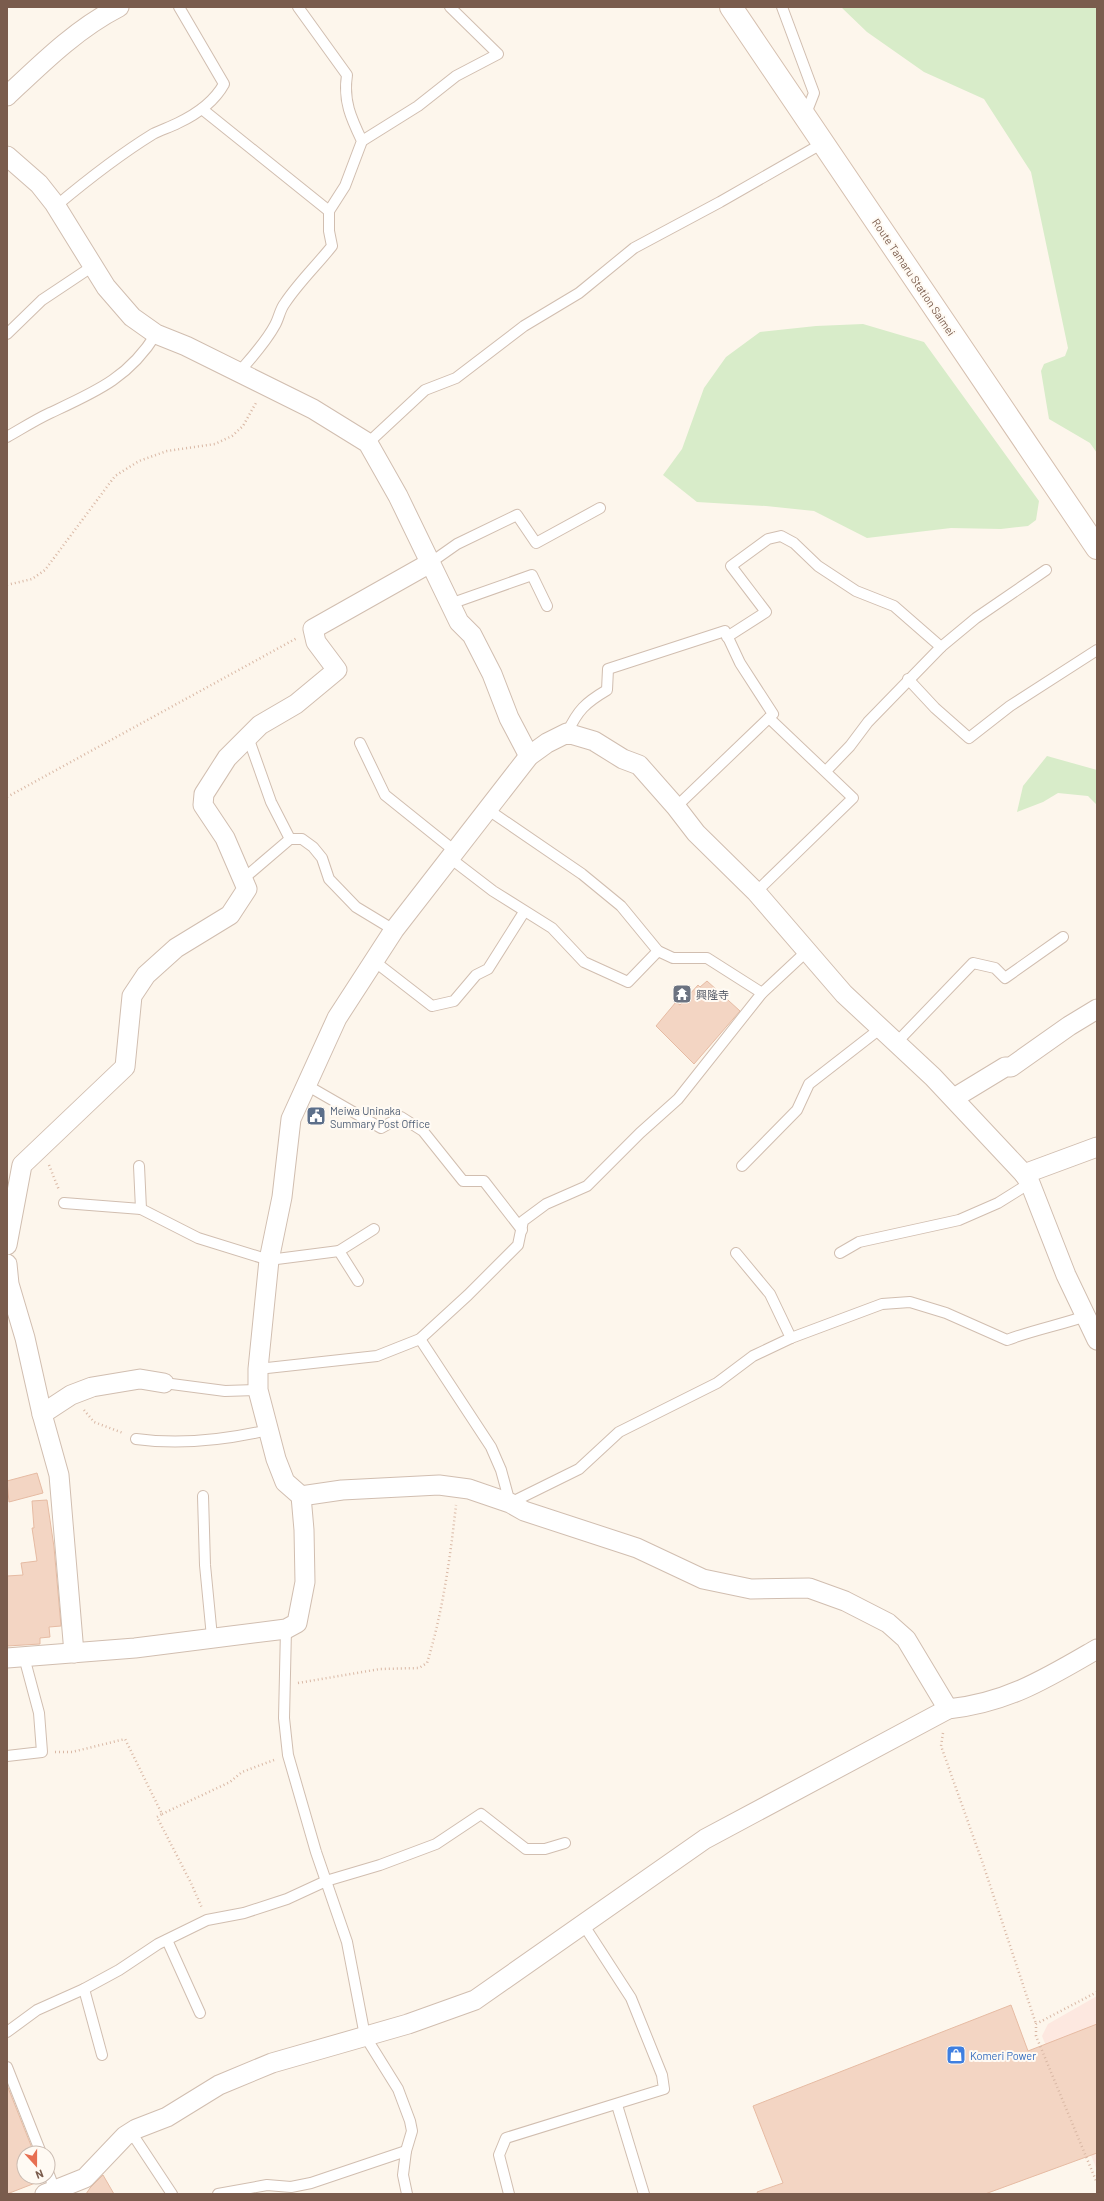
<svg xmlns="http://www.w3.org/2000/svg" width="1104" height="2201" font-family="Barlow,'Noto Sans JP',sans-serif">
  <rect width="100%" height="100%" fill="#fdf6ec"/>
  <path fill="#fde8e0" d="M1097,1996V2170L1042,2036L1048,2024Z"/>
  <g fill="#d8ecc9">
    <path d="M841,7H1097V453L1090,443L1049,419L1041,371L1044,364L1065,356L1068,348L1031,172L984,99L924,72L867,32Z"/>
    <path d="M863,324L924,342L1039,501L1036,520L1028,526L1001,529L951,528L867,538L814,511L766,506L697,502L663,475L682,449L704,388L726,357L760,332L816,326Z"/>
    <path d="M1047,756L1097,770V805L1088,796L1058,793L1043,802L1017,812L1023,786Z"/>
  </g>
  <g fill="#f3d5c3" stroke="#e6bba3">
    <path d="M707,981L740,1011L694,1064L656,1026L676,1002L680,1005L698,985L700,987Z"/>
    <path d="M37,1473L43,1493L9,1502L7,1481Z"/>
    <path d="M47,1500L54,1547L61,1626L49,1627L50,1637L40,1638V1644L7,1646V1576L23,1575L21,1563L37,1561L32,1528H34L32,1501Z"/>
    <path d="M1011,2005L1028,2051L1097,2024V2153L985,2194H758L757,2192L783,2183L753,2106Z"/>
    <path d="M7,2085L34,2153H24V2177H42L43,2180L7,2194Z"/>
    <path d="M103,2175L114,2194H86L90,2188Z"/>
  </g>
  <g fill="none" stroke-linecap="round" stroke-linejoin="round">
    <g stroke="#d1beb0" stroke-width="12">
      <g id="service">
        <path d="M298,7L347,75C343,101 351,118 362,141L345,186L329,211"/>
        <path d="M782,7L814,93L805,116"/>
        <path d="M202,109L329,211V231L332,246C317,265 299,282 285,303C280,309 279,318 275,325C266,342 252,357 240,371"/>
        <path d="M362,141L418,106L456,76L498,54L450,7"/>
        <path d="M56,206C87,180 119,155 153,134C161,130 170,127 178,123C197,114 214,102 224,84L179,7"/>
        <path d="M7,334L42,300L93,266"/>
        <path d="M7,437C21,429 35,420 50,413C95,392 129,378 156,334"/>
        <path d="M368,443L425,390L456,378L524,326L579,293L634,248L720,202L823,143"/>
        <path d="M430,563L457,544L517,515L536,543L600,508"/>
        <path d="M450,604L532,575L547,606"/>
        <path d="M727,637L766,612L731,566L768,539L781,536L794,543L818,566L856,591L894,606L941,647"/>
        <path d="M908,679L935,708L969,738L1010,706L1097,650"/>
        <path d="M567,733C578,710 585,703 607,690L608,669L725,631L740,663L773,714L676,807"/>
        <path d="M248,737L271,802L290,839"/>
        <path d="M360,743L385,795L456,852"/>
        <path d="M826,771L850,746L868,722L941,647L976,618L1046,570"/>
        <path d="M487,809L582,874L621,906L658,951L673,958H707L762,993"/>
        <path d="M450,858L493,891L552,928L584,962L628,982L658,951"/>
        <path d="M242,880L290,839H302L313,847L322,858L329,879L356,907L394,930"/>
        <path d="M756,892L853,798L769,718"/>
        <path d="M374,961L432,1006L454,1001L476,975L488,969L524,912"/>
        <path d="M897,1042L973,963L995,968L1005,978L1063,937"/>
        <path d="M308,1086L381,1128L401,1117L423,1131L463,1181H484L522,1230"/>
        <path d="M139,1166L141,1209"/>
        <path d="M742,1166L797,1110L809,1084L881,1028"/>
        <path d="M64,1203L141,1209L198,1238L269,1260L339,1251L358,1281"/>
        <path d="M339,1251L374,1229"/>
        <path d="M736,1253L770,1294L791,1338"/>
        <path d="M840,1253L859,1242L959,1220L998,1203L1030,1183"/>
        <path d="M420,1339L491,1447L501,1470L510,1503L579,1469L619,1432L717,1383L753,1356L791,1338L882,1304L910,1302L946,1313L1007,1340C1033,1330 1060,1325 1086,1316"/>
        <path d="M258,1369L377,1356L420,1339L468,1295L518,1245L523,1221L546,1204L587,1186L640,1133L678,1099L762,993L806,952"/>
        <path d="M164,1383L225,1391L258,1390"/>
        <path d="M136,1439C180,1445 225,1440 268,1430"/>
        <path d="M203,1496L205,1565L212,1637"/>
        <path d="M286,1629L284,1718L288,1755L316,1852L347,1942L365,2036L398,2089L410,2121L412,2131L406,2151L403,2175L407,2194"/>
        <path d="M7,1756L42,1752L39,1713L24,1657"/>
        <path d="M167,1940L200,2013"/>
        <path d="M84,1989L102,2055"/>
        <path d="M7,2032L37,2010L84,1989L119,1970L158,1944L207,1920L244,1913L287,1899L326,1881L380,1865L436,1844L481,1814L526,1849H545L565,1843"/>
        <path d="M7,2067L41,2153"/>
        <path d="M617,2105L644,2194"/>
        <path d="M131,2132L172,2194"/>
        <path d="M48,2172L56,2193"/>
        <path d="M218,2194L267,2185L291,2187L311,2183L406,2151"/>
        <path d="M509,2194L499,2155L506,2138L664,2089L662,2075L631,1998L583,1924"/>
      </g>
    </g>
    <g stroke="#d1beb0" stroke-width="21">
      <g id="minor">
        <path d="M7,96C41,64 76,29 119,7"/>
        <path d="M7,156L39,184L54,203L106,287L132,317L156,334L186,346L313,409L368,443L398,496L459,622L472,635L492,674L509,718L529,756"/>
        <path d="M954,1098L1005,1067H1011L1069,1026L1097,1009"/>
        <path d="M1024,1174L1097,1147"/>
        <path d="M7,1245L22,1165L125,1067L132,996L146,975L176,948L230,915L247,889L225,838L203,805L204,794L227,758L260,725L296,704L337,670L316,642L313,629L430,563"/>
        <path d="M7,1264L9,1284L25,1338L42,1414L59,1475L74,1653"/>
        <path d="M42,1414L71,1395L92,1387L140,1379L164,1383"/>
        <path d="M301,1496L342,1490L439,1485L469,1489L510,1503L524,1511L637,1548L703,1579L751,1589L809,1588L845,1601L888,1623L906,1639L948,1709"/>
        <path d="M7,1658L135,1648L286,1629L297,1623L305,1582L304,1530L301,1496L285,1482L276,1459L258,1390V1369L269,1260L282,1197L291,1119L337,1018L394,930L529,756L547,743L567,733L594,741L623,759L639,765L676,807L696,833L756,892L844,994L933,1077L1024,1174L1030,1183L1066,1275L1097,1340"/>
        <path d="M45,2194L85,2178L125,2136L136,2129L167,2117L219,2085L272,2063L408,2024L475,2000L705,1839L948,1709C1007,1703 1047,1678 1097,1649"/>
      </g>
    </g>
    <g stroke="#d6c0b0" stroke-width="24">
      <path id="secondary" d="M731,7L1097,548"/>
    </g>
    <g stroke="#d9b8a5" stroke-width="2.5" stroke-dasharray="1 3" stroke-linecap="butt">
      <path d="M7,585L32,579L45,570L115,476L139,461L167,451L215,444L232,436L243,426L257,401"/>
      <path d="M7,797L297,638"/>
      <path d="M49,1165L59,1190"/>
      <path d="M84,1410L94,1422L123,1433"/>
      <path d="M298,1683L380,1669L419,1668L427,1663C443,1611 450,1559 456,1505"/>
      <path d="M943,1733L941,1746L983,1864L1036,2024"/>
      <path d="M55,1752H72L125,1739L162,1814L157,1817L191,1883L202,1908"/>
      <path d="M162,1814L230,1782L242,1772L274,1760"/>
      <path d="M1097,1992L1036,2024V2036L1097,2183"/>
    </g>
    <use href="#service" stroke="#fff" stroke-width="10"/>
    <use href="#minor" stroke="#fff" stroke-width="19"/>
    <use href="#secondary" stroke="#fff" stroke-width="22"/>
  </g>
  <defs>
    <g id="temple-square" transform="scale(1)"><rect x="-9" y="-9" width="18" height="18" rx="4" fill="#6b7280" stroke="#fffaf3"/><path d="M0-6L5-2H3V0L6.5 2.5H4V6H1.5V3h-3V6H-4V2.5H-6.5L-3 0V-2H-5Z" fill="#fff"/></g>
    <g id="civic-square" transform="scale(1)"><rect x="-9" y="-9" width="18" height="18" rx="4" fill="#5c6f8a" stroke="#fffaf3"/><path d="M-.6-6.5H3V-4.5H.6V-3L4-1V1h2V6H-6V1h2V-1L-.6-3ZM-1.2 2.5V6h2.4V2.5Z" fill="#fff"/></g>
    <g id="shop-square" transform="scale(1)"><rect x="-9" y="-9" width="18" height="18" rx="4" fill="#3f7fe0" stroke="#fffaf3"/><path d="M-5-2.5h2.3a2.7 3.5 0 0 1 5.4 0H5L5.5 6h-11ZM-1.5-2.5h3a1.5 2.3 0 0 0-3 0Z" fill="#fff"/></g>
  </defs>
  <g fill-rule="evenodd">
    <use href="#temple-square" x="682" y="994"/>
    <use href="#civic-square" x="316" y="1116"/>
    <use href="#shop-square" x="956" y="2055"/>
  </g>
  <g text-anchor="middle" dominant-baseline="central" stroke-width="4" stroke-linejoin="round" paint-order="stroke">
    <g font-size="11" fill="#7a5c4d" stroke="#fffaf3">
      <text transform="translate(914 277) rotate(56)">Route Tamaru Station Saimei</text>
    </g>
    <g font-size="11" fill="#5b616d" stroke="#fffaf3" text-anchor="start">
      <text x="696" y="994">興隆寺</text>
    </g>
    <g font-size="11" fill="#4e5e75" stroke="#fffaf3" text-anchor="start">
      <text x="330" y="1110">Meiwa Uninaka<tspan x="330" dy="13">Summary Post Office</tspan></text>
    </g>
    <g font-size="11" fill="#366cbe" stroke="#fffaf3" text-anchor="start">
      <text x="970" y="2055">Komeri Power</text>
    </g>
  </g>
  <rect width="1104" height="2201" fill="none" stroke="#7a5c4d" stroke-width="16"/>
  <g transform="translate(36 2165) rotate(159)"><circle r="19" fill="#fffaf3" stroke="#cabbb1"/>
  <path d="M0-3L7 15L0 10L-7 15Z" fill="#e76f51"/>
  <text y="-6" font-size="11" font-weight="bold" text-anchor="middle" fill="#7a5c4d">N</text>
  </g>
</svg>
